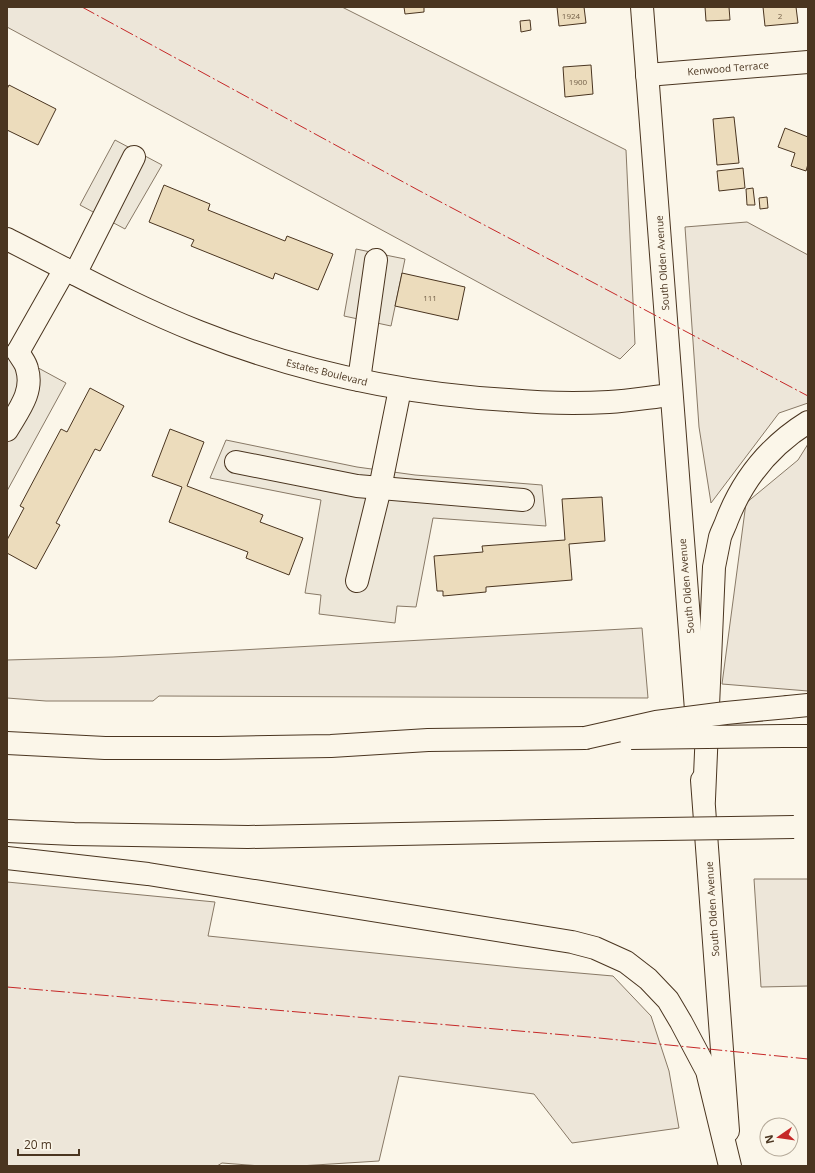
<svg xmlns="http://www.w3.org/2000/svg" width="815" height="1173" font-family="'Open Sans',sans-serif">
  <rect width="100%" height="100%" fill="#fbf6e9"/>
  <g fill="#ede6d9" stroke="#887966">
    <path d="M7,7H342L626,150L635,344L620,359L7,27Z"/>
    <path d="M747,222L808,255V403L779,413L711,503L699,427L685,227Z"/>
    <path d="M808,444V691L722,684L746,503L798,460Z"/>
    <path d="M642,628L648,698L159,696L153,701H46L7,698V660L113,657Z"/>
    <path d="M754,879H808V986L761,987Z"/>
    <path d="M7,882L215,902L208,936L521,968L613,976L651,1016L669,1071L679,1128L572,1143L534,1094L399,1076L379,1161L299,1166H261L222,1163L217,1166H7Z"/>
  </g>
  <g fill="#ede7d9" stroke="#887966">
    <path d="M115,140L162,165L125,229L80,205Z"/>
    <path d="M356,249L405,259L391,326L344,316Z"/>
    <path d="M7,351L66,383L7,491Z"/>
    <path d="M226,440L357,467L415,475L542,485L546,526L433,518L416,607L397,606L395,623L319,614L321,595L305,593L321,500L210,478Z"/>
  </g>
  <g fill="#ecdcbc" stroke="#4a3520">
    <path d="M404,7H424V12L405,14Z"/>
    <path d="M557,7H584L586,23L559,26Z"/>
    <path d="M705,7H729L730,20L706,21Z"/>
    <path d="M763,7H796L798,23L765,26Z"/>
    <path d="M530,20L531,30L521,32L520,21Z"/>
    <path d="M591,65L593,94L565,97L563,67Z"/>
    <path d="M9,85L56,109L38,145L7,130V89Z"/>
    <path d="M734,117L739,163L717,165L713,119Z"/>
    <path d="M785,128L808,137V164L806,171L791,166L795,153L778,147Z"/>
    <path d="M743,168L745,188L719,191L717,171Z"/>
    <path d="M164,185L210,204L208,210L285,241L287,236L333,254L318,290L275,273L273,279L191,246L194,240L149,222Z"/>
    <path d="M753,188L755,205H747L746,189Z"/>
    <path d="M767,197L768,208L760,209L759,198Z"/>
    <path d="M402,273L465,287L458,320L395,306Z"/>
    <path d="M90,388L124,406L100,451L95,449L56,523L60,525L36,569L7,553V540L24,508L20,506L61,429L67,432Z"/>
    <path d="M170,429L204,442L187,486L263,515L260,522L303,538L289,575L246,558L248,552L169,522L182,487L152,476Z"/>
    <path d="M602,497L605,541L569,544L572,580L486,587V592L443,596V591H437L434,556L483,552L482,546L565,540L562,499Z"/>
  </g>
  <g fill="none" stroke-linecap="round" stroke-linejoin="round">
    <g stroke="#4a3520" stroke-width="24">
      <g id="minor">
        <path d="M647,75L808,62"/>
        <path d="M7,239C70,271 133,306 199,332C298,371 402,394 508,400C541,403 575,404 609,402C630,401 651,397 671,395"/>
        <path d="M75,274L134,157"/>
        <path d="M18,352L65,269"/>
        <path d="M359,380L376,260"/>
        <path d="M7,430C18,411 34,392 27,369C26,363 21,358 18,352"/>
        <path d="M236,462L357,486L523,500"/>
        <path d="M357,581L380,488L400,389"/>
      </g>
    </g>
    <g stroke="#4a3520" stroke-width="24">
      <g id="major">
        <path d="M642,7L698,736"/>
        <path d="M702,780L728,1131"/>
      </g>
    </g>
    <g stroke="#4a3520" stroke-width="24">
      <g id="highway">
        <path d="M788,707L808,705"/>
        <path d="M783,736H808"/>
        <path d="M7,743L105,748H218L331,746L428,740L585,738"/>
        <path d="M704,799L714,567C716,557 718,547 720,537C722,531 725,526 727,520C743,479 771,445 808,422"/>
        <path d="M7,831L74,834L248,837L596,830"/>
        <path d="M7,858L148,874L572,942L595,948L626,962L648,979L668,1000L681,1022L707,1071L730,1166"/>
      </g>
    </g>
    <use href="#minor" stroke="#fbf6e9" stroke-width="22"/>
    <use href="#major" stroke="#fbf6e9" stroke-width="22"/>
    <use href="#highway" stroke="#fbf6e9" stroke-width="22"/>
    <g stroke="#4a3520" stroke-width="24" stroke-linecap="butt">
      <g id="highway-bridge">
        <path d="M585,738L656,722L726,713L788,707"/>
        <path d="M631,738L783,736"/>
        <path d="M596,830L794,827"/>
      </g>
    </g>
    <use href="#highway-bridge" stroke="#fbf6e9" stroke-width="22"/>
    <g stroke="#c62828" stroke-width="1" stroke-dasharray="14 3 2 3" stroke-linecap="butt">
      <path d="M82,7L418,190L808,396"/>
      <path d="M7,987L589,1037L808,1059"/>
    </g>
  </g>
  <g text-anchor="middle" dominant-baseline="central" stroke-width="3" stroke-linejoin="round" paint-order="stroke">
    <g font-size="8" fill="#725f47">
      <text x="571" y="15">1924</text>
      <text x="780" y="15">2</text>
      <text x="578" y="81">1900</text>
      <text x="430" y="297">111</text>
    </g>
    <g font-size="10" fill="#4a3520" stroke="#fbf6e9">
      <text transform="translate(728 68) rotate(-5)">Kenwood Terrace</text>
      <text transform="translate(662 263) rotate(-94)">South Olden Avenue</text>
      <text transform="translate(327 372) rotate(14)">Estates Boulevard</text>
      <text transform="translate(686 586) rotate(-95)">South Olden Avenue</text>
      <text transform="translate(712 909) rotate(-94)">South Olden Avenue</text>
    </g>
  </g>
  <rect width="815" height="1173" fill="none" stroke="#4a3520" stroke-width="16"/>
  <g transform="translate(779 1137) rotate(257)"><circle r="19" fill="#fbf6e9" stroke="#b4a999"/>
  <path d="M0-3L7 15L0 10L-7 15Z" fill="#c62828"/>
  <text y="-6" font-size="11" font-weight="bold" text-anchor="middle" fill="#4a3520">N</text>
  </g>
  <path d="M18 1149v6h61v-6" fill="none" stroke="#4a3520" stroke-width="2"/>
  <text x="24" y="1149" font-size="12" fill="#4a3520" stroke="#fbf6e9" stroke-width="3" paint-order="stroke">20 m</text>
</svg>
